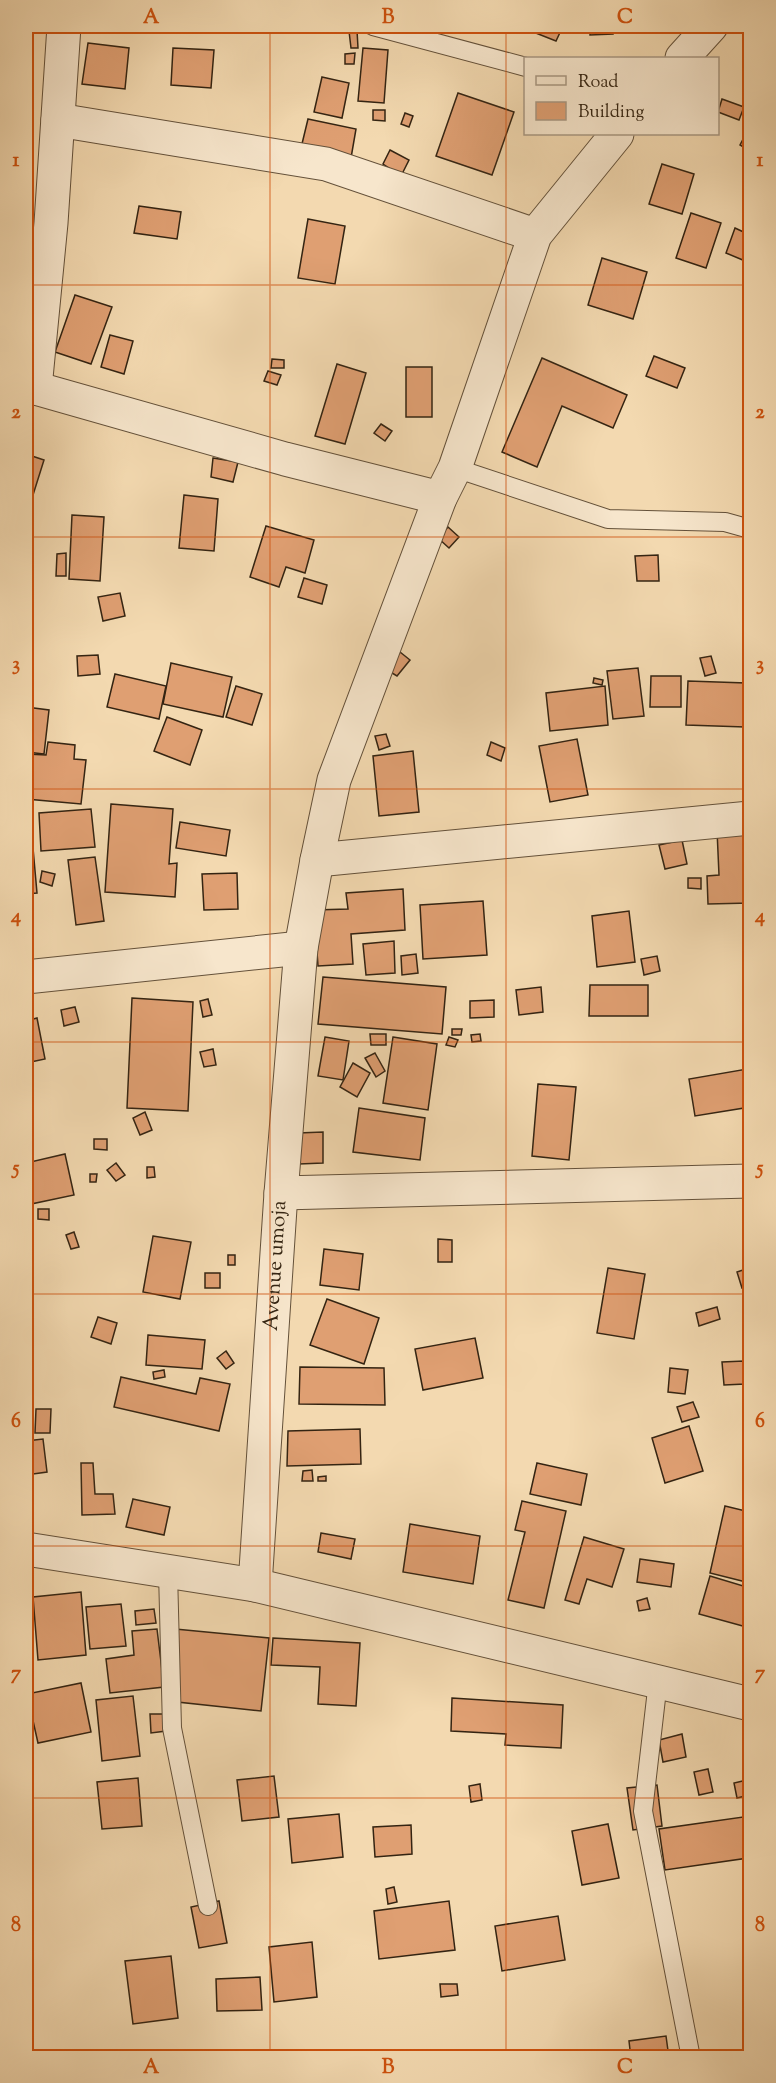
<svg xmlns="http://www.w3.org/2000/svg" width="776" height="2083" font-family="'Sorts Mill Goudy',serif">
  <rect width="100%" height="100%" fill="#f3d9b0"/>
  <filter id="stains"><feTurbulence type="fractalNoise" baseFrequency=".00333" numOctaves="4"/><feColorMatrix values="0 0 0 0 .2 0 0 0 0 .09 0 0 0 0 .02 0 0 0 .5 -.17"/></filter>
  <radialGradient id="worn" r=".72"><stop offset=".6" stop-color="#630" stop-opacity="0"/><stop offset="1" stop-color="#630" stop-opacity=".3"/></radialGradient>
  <g fill="#df9f72" stroke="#342412" stroke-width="1.5">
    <path d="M525,26H563L556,41L523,28Z"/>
    <path d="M590,26H612L613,34L590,35Z"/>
    <path d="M357,30L358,48H351L349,31Z"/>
    <path d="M88,43L129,48L125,89L82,84Z"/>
    <path d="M173,48L214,50L211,88L171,85Z"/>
    <path d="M363,48L388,50L384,103L358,101Z"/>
    <path d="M355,53L354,64H345V54Z"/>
    <path d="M322,77L349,83L342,118L314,112Z"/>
    <path d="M458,93L514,112L492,175L436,156Z"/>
    <path d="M722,99L744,107L739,120L718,112Z"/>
    <path d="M373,110H385V121L373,120Z"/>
    <path d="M405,113L413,116L409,127L401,124Z"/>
    <path d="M308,119L356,129L351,158L301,148Z"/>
    <path d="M750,126V151L740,145Z"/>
    <path d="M390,150L409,160L401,176L383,164Z"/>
    <path d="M662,164L694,174L682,214L649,204Z"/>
    <path d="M139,206L181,212L177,239L134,233Z"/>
    <path d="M691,213L721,223L706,268L676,258Z"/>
    <path d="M308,219L345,226L335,284L298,278Z"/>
    <path d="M735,228L750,235V263L726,253Z"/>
    <path d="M602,258L647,272L633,319L588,305Z"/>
    <path d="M75,295L112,307L91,364L55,352Z"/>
    <path d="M110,335L133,341L124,374L101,367Z"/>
    <path d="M654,356L685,368L677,388L646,376Z"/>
    <path d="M542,358L627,395L613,428L562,406L537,467L502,452Z"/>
    <path d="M272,359L284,360V368H271Z"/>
    <path d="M337,364L366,373L345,444L315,436Z"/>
    <rect x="406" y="367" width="26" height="50"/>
    <path d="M268,371L281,375L277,385L264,381Z"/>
    <path d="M381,424L392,431L385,441L374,433Z"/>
    <path d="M26,454L44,460L33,495L26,492Z"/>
    <path d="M213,458L238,462L233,482L211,477Z"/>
    <path d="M184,495L218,499L214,551L179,548Z"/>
    <path d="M72,515L104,517L100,581L69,579Z"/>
    <path d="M266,526L314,540L305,573L286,567L279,587L250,577Z"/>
    <path d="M448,527L459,537L449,548L438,538Z"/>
    <path d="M66,553V576H56L57,554Z"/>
    <path d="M658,555L659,581H637L635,556Z"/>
    <path d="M26,563L30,564L26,587Z"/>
    <path d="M304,578L327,585L322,604L298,597Z"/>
    <path d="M120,593L125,616L103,621L98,597Z"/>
    <path d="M400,652L410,660L397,676L387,670Z"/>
    <path d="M98,655L100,674L78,676L77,656Z"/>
    <path d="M711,656L716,673L705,676L700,658Z"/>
    <path d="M171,663L232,677L223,717L163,704Z"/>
    <path d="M638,668L644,716L613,719L607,671Z"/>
    <path d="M115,674L166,686L159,719L107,707Z"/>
    <path d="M651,676H681V707H650Z"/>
    <path d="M594,678L603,680L602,685L593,683Z"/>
    <path d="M688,681L746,683L745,727L686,725Z"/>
    <path d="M236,686L262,694L252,725L226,717Z"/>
    <path d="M605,686L608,725L550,731L546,693Z"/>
    <path d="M26,707L49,710L44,754L26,752Z"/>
    <path d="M167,717L202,730L190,765L154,751Z"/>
    <path d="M386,734L390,746L379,750L375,736Z"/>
    <path d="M577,739L588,795L550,802L539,746Z"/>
    <path d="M48,742L75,745L74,759L86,760L81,804L26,799V754L46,755Z"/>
    <path d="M491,742L505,748L501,761L487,755Z"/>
    <path d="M413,751L419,812L379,816L373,756Z"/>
    <path d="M111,804L173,809L169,864L177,863L175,897L105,892Z"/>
    <path d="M91,809L95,847L41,851L39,813Z"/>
    <path d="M180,822L230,830L226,856L176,848Z"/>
    <path d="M750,828V903L708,904L707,876L719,875L717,830Z"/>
    <path d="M682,840L687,864L665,869L659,845Z"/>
    <path d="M33,848L37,893L26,894V849Z"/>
    <path d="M95,857L104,921L76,925L68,860Z"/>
    <path d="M42,871L55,874L52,886L40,882Z"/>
    <path d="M237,873L238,909L204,910L202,874Z"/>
    <path d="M688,878H701V889L688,888Z"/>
    <path d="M403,889L405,930L351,934L353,964L318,966L314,910L348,909L346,893Z"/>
    <path d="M27,900L32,932L26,933V901Z"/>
    <path d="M483,901L487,955L423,959L420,905Z"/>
    <path d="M629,911L635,962L597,967L592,916Z"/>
    <path d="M394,941L395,973L366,975L363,944Z"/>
    <path d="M416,954L418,973L402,975L401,956Z"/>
    <path d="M657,956L660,971L644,975L641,959Z"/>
    <path d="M323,977L446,987L442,1034L318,1024Z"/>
    <path d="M590,985H648V1016H589Z"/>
    <path d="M541,987L543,1012L519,1015L516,990Z"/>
    <path d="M132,998L193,1002L188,1111L127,1108Z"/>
    <path d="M208,999L212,1015L203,1017L200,1001Z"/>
    <path d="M494,1000V1017L470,1018V1001Z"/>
    <path d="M75,1007L79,1022L64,1026L61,1010Z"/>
    <path d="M37,1018L45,1059L26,1063V1021Z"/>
    <path d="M452,1029H462L461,1035H452Z"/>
    <path d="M370,1034H386V1045H371Z"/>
    <path d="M480,1034L481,1041L472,1042L471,1035Z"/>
    <path d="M325,1037L349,1041L343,1080L318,1076Z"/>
    <path d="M393,1037L437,1044L428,1110L383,1103Z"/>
    <path d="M449,1037L458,1040L455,1047L446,1045Z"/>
    <path d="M213,1049L216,1065L204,1067L200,1052Z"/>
    <path d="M375,1053L385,1071L376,1077L365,1058Z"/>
    <path d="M353,1063L370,1073L357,1097L340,1087Z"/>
    <path d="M747,1069L750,1086V1107L695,1116L689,1079Z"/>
    <path d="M538,1084L576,1087L569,1160L532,1156Z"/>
    <path d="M359,1108L425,1118L420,1160L353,1152Z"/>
    <path d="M145,1112L152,1130L140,1135L133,1118Z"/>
    <path d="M323,1132V1163L299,1164L298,1133Z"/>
    <path d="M94,1139H107V1150L94,1149Z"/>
    <path d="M65,1154L74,1195L31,1204L26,1180V1163Z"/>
    <path d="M116,1163L125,1175L116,1181L107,1170Z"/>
    <path d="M147,1167H154L155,1177L147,1178Z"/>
    <path d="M90,1174H97L96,1182H90Z"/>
    <path d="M38,1209H49V1220L38,1219Z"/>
    <path d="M74,1232L79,1247L71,1249L66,1235Z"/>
    <path d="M750,1234V1253L744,1250Z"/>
    <path d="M153,1236L191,1242L180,1299L143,1292Z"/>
    <path d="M438,1239L452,1240V1262H438Z"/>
    <path d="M324,1249L363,1254L359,1290L320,1285Z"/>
    <rect x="228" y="1255" width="7" height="10"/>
    <path d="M608,1268L645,1274L634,1339L597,1333Z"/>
    <path d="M749,1268L750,1286L742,1288L737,1272Z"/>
    <rect x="205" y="1273" width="15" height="15"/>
    <path d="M327,1299L379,1318L364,1364L310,1345Z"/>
    <path d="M717,1307L720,1319L699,1326L696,1313Z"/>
    <path d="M98,1317L117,1323L111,1344L91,1337Z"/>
    <path d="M148,1335L205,1340L202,1369L146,1365Z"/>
    <path d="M475,1338L483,1378L423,1390L415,1349Z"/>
    <path d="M226,1351L234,1363L226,1369L217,1358Z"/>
    <path d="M744,1361L745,1384L724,1385L722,1362Z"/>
    <path d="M300,1367L384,1368L385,1405L299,1404Z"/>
    <path d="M670,1368L688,1370L685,1394L668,1392Z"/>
    <path d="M164,1370L165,1377L154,1379L153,1372Z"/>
    <path d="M121,1377L196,1394L200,1378L230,1384L219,1431L114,1407Z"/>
    <path d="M693,1402L699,1417L682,1422L677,1407Z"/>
    <path d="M36,1409H51L50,1433H35Z"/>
    <path d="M689,1426L703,1471L665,1483L652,1438Z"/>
    <path d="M360,1429L361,1464L287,1466L288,1431Z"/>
    <path d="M43,1439L47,1472L26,1475V1441Z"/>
    <path d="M81,1463H93L95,1494H113L115,1514L82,1515Z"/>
    <path d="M537,1463L587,1474L581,1505L530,1494Z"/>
    <path d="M312,1470L313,1481H302L303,1471Z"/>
    <path d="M326,1476V1481H318V1477Z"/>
    <path d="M133,1499L170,1507L164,1535L126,1527Z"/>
    <path d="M522,1501L566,1511L544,1608L508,1600L525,1532L515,1530Z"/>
    <path d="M725,1506L750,1512V1583L710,1573Z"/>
    <path d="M410,1524L480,1536L473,1584L403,1572Z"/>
    <path d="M321,1533L355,1539L351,1559L318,1552Z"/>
    <path d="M584,1537L624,1549L612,1587L587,1579L579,1604L565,1600Z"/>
    <path d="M640,1559L674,1564L671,1587L637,1582Z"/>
    <path d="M710,1576L750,1588V1628L699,1614Z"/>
    <path d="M81,1592L86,1655L38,1660L33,1597Z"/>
    <path d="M647,1598L650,1609L639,1611L637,1601Z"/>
    <path d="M121,1604L126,1646L90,1649L86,1607Z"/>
    <path d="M154,1609L156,1623L136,1625L135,1611Z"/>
    <path d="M157,1629L164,1687L110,1693L106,1659L134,1655L132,1631Z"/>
    <path d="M175,1629L269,1638L261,1711L168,1701Z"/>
    <path d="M273,1638L360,1643L356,1706L318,1704L320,1667L271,1665Z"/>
    <path d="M81,1683L91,1732L38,1743L27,1694Z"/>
    <path d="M133,1696L140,1756L102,1761L96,1700Z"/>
    <path d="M452,1698L563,1705L561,1748L505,1745L506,1734L451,1731Z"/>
    <path d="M150,1714H165L166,1731L151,1733Z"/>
    <path d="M682,1734L686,1757L663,1762L659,1740Z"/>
    <path d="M708,1769L713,1792L699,1795L694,1772Z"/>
    <path d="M274,1776L279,1817L242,1821L237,1780Z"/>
    <path d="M138,1778L142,1826L102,1829L97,1782Z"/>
    <path d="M747,1780L750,1795L737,1798L734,1783Z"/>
    <path d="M480,1784L482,1800L471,1802L469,1786Z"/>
    <path d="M657,1785L662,1826L633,1830L627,1788Z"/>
    <path d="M339,1814L343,1857L292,1863L288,1819Z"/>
    <path d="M743,1817L748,1858L665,1870L659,1829Z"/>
    <path d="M608,1824L619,1878L582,1885L572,1831Z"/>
    <path d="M411,1825L412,1854L375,1857L373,1827Z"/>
    <path d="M394,1887L397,1902L388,1904L386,1889Z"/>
    <path d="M219,1901L227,1943L199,1948L191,1907Z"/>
    <path d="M449,1901L455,1950L379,1959L374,1911Z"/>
    <path d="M558,1916L565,1960L502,1971L495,1926Z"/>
    <path d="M312,1942L317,1997L274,2002L269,1947Z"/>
    <path d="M171,1956L178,2018L133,2024L125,1961Z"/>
    <path d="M260,1977L262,2010L217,2011L216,1979Z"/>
    <path d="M440,1984H457L458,1995L441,1997Z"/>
    <path d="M666,2036L669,2058H631L629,2041Z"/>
  </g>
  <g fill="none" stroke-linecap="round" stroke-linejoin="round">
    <g stroke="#64513a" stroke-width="20">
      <g id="service">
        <path d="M373,26L526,67"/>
        <path d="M455,468L608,519L725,522L750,529"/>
        <path d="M168,1572L172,1728L208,1906"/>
        <path d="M658,1681L643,1811L691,2058"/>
      </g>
    </g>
    <g stroke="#64513a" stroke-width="35">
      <g id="minor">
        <path d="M58,120L326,164L535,235"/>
        <path d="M26,387L35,388L285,459L440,498"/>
        <path d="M35,388L51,223L64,26"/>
        <path d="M317,860L750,818"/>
        <path d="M26,977L301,948"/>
        <path d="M281,1193L750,1181"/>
      </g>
    </g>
    <g stroke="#64513a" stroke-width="35">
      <g id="tertiary">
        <path d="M682,58L711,26"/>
        <path d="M26,1549L255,1585L750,1704"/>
        <path id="s1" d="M255,1585L281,1193L301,948L317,860L334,780L440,498L455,468L535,235L617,134"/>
      </g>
    </g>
    <use href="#service" stroke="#f7e6cc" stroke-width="18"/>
    <use href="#minor" stroke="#f7e6cc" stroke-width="33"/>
    <use href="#tertiary" stroke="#f7e6cc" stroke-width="33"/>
  </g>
  <path fill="none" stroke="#cd510d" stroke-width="1.5" stroke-opacity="0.55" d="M270,26V2058M506,26V2058M26,285H750M26,537H750M26,789H750M26,1042H750M26,1294H750M26,1546H750M26,1798H750"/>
  <g text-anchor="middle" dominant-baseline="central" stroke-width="6" stroke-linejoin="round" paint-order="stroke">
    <g font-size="21" fill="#342412" stroke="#f7e6cc">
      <text stroke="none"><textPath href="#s1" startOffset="320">Avenue umoja</textPath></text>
    </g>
  </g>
  <rect width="776" height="2083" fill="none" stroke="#f3d9b0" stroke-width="66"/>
  <rect x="524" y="57" width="195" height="78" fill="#f7e6cc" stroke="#a99882" stroke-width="1.5"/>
  <rect x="536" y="76" width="30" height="9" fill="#f7e6cc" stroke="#a99882" stroke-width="1.5"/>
  <text x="578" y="87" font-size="18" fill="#342412">Road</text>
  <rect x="536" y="102" width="30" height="18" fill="#df9f72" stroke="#a99882" stroke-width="1.5"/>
  <text x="578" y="117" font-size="18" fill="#342412">Building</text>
  <rect x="33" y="33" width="710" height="2017" fill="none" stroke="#cd510d" stroke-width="2"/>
  <g font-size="20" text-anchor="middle" font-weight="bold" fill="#cd510d">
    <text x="151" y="23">A</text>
    <text x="388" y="23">B</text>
    <text x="625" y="23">C</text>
    <text x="16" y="166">1</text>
    <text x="760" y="166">1</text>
    <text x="16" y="418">2</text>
    <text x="760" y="418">2</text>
    <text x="16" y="670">3</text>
    <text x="760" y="670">3</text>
    <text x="16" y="922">4</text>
    <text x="760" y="922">4</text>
    <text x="16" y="1174">5</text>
    <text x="760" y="1174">5</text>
    <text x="16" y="1427">6</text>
    <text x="760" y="1427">6</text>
    <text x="16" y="1679">7</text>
    <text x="760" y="1679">7</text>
    <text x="16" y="1931">8</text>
    <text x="760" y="1931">8</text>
    <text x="151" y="2073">A</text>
    <text x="388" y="2073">B</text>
    <text x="625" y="2073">C</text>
  </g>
  <rect width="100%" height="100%" filter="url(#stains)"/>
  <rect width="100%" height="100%" fill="url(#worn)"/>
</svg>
